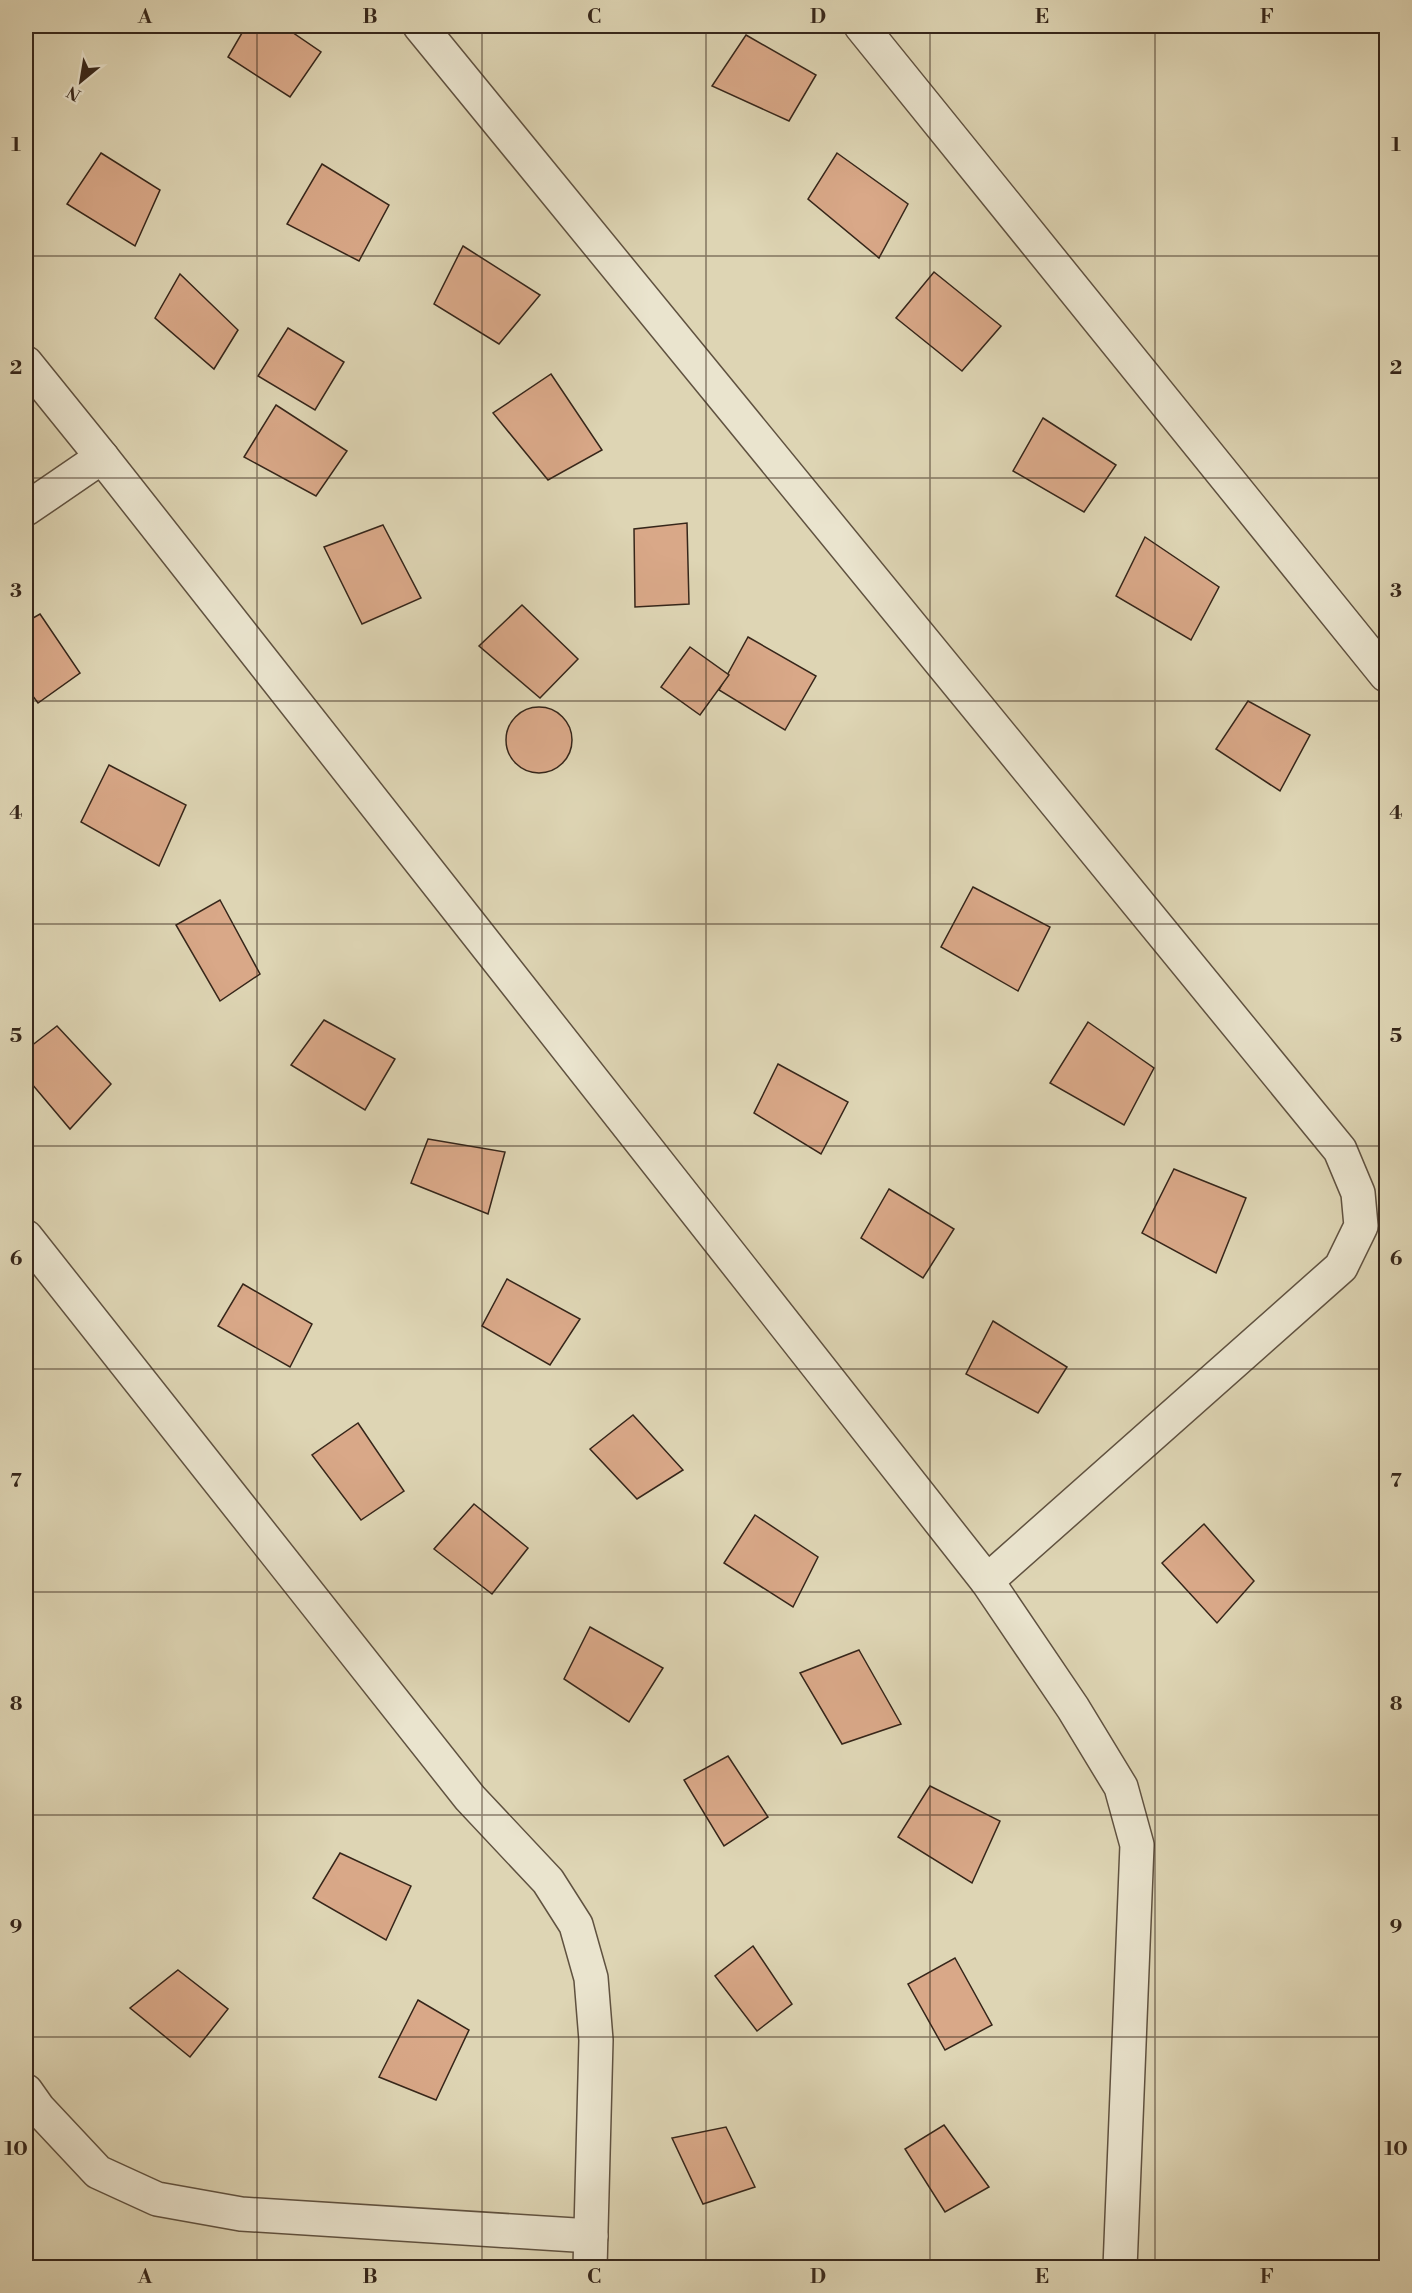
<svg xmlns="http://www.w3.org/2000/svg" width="1412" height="2293" font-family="'Libre Bodoni',serif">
  <rect width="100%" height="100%" fill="#ded5b4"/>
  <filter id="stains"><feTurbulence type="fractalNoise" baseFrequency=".00333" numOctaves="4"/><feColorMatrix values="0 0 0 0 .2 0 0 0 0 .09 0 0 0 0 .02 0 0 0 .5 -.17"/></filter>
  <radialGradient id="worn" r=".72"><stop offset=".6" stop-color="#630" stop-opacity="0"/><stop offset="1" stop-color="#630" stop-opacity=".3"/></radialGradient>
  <g fill="#d9a888" stroke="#36261a" stroke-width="1.5">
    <path d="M246,26H283L321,52L290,97L228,57Z"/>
    <path d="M746,35L816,75L789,121L712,86Z"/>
    <path d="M101,153L160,190L135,246L67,204Z"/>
    <path d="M837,153L908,204L879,258L808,199Z"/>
    <path d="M322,164L389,205L359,261L287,224Z"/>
    <path d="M463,246L540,295L499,344L434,304Z"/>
    <path d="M934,272L1001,326L962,371L896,318Z"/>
    <path d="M180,274L238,330L214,369L155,318Z"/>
    <path d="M288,328L344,362L315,410L258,376Z"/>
    <path d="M551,374L602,450L548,480L493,413Z"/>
    <path d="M276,405L347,451L316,496L244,457Z"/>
    <path d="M1043,418L1116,465L1084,512L1013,471Z"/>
    <path d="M687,523L689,604L635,607L634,529Z"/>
    <path d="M383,525L421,598L362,624L324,547Z"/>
    <path d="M1145,537L1219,587L1191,640L1116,596Z"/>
    <path d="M522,605L578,659L540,698L479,646Z"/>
    <path d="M40,614L80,673L38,703L26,687V622Z"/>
    <path d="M748,637L816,676L785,730L719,690Z"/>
    <path d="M690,647L729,675L700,715L661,687Z"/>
    <path d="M1248,701L1310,735L1280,791L1216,749Z"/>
    <circle cx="539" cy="740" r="33"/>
    <path d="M109,765L186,805L159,866L81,822Z"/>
    <path d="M973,887L1050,927L1018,991L941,947Z"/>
    <path d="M220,900L260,974L220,1001L176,925Z"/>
    <path d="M324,1020L395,1059L365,1110L291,1065Z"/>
    <path d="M1088,1022L1154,1068L1124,1125L1050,1083Z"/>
    <path d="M57,1026L111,1084L70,1129L26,1077V1050Z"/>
    <path d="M778,1064L848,1102L821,1154L754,1113Z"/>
    <path d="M428,1139L505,1152L488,1214L411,1183Z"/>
    <path d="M1174,1169L1246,1198L1216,1273L1142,1233Z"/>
    <path d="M889,1189L954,1229L923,1278L861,1238Z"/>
    <path d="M507,1279L580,1319L550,1365L482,1326Z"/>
    <path d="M243,1284L312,1324L290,1367L218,1326Z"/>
    <path d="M993,1321L1067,1367L1038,1413L966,1374Z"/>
    <path d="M633,1415L683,1470L637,1499L590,1449Z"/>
    <path d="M358,1423L404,1491L361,1520L312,1455Z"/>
    <path d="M474,1504L528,1548L492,1594L434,1549Z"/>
    <path d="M755,1515L818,1557L793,1607L724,1563Z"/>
    <path d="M1204,1524L1254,1581L1217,1623L1162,1563Z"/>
    <path d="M590,1627L663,1668L629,1722L564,1679Z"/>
    <path d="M859,1650L901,1724L842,1744L800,1673Z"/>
    <path d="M728,1756L768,1817L724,1846L684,1780Z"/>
    <path d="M930,1786L1000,1821L972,1883L898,1837Z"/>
    <path d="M340,1853L411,1886L386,1940L313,1898Z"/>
    <path d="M753,1946L792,2004L757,2031L715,1976Z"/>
    <path d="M955,1958L992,2025L945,2050L908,1984Z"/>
    <path d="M178,1970L228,2009L190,2057L130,2008Z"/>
    <path d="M418,2000L469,2030L436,2100L379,2077Z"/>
    <path d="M944,2125L989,2187L945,2212L905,2149Z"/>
    <path d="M726,2127L755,2187L703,2204L672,2138Z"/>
  </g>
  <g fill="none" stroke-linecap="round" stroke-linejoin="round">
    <g stroke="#605240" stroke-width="36">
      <g id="minor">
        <path d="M420,26L1340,1150L1358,1193L1361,1226L1341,1267L987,1581"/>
        <path d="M861,26L1386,675"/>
        <path d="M26,363L102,457L987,1581L1073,1708L1121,1787L1137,1845L1120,2268"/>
        <path d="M26,509L102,457"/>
        <path d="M26,1237L470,1798L548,1881L576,1925L591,1978L596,2040L590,2268"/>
        <path d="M26,2091L38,2108L98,2172L157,2199L241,2214L591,2236"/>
      </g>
    </g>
    <use href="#minor" stroke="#eae4ce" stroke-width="33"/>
  </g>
  <path fill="none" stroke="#36261a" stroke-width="1.5" stroke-opacity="0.55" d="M257,26V2268M482,26V2268M706,26V2268M930,26V2268M1155,26V2268M26,256H1386M26,478H1386M26,701H1386M26,924H1386M26,1146H1386M26,1369H1386M26,1592H1386M26,1815H1386M26,2037H1386"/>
  <rect width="1412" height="2293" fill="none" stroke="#ded5b4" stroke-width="66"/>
  <g transform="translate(81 81) rotate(210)" stroke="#eae4ce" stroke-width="4.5" paint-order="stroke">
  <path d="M0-4.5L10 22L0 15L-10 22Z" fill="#36261a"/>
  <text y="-9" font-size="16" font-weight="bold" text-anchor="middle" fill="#36261a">N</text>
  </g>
  <rect x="33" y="33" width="1346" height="2227" fill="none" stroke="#36261a" stroke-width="2"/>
  <g font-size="20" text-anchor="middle" font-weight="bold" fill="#36261a">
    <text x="145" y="23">A</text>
    <text x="370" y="23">B</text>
    <text x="594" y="23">C</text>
    <text x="818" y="23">D</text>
    <text x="1042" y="23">E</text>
    <text x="1267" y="23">F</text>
    <text x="16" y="151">1</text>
    <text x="1396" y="151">1</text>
    <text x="16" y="374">2</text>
    <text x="1396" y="374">2</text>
    <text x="16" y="597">3</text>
    <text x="1396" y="597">3</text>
    <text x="16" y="819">4</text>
    <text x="1396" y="819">4</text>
    <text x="16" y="1042">5</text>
    <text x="1396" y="1042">5</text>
    <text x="16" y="1265">6</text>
    <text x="1396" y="1265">6</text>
    <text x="16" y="1487">7</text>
    <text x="1396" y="1487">7</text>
    <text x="16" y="1710">8</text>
    <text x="1396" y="1710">8</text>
    <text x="16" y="1933">9</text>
    <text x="1396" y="1933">9</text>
    <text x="16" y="2155">10</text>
    <text x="1396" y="2155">10</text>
    <text x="145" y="2283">A</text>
    <text x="370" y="2283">B</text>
    <text x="594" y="2283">C</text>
    <text x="818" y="2283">D</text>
    <text x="1042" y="2283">E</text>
    <text x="1267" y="2283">F</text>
  </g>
  <rect width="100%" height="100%" filter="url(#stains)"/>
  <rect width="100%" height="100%" fill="url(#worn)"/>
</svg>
